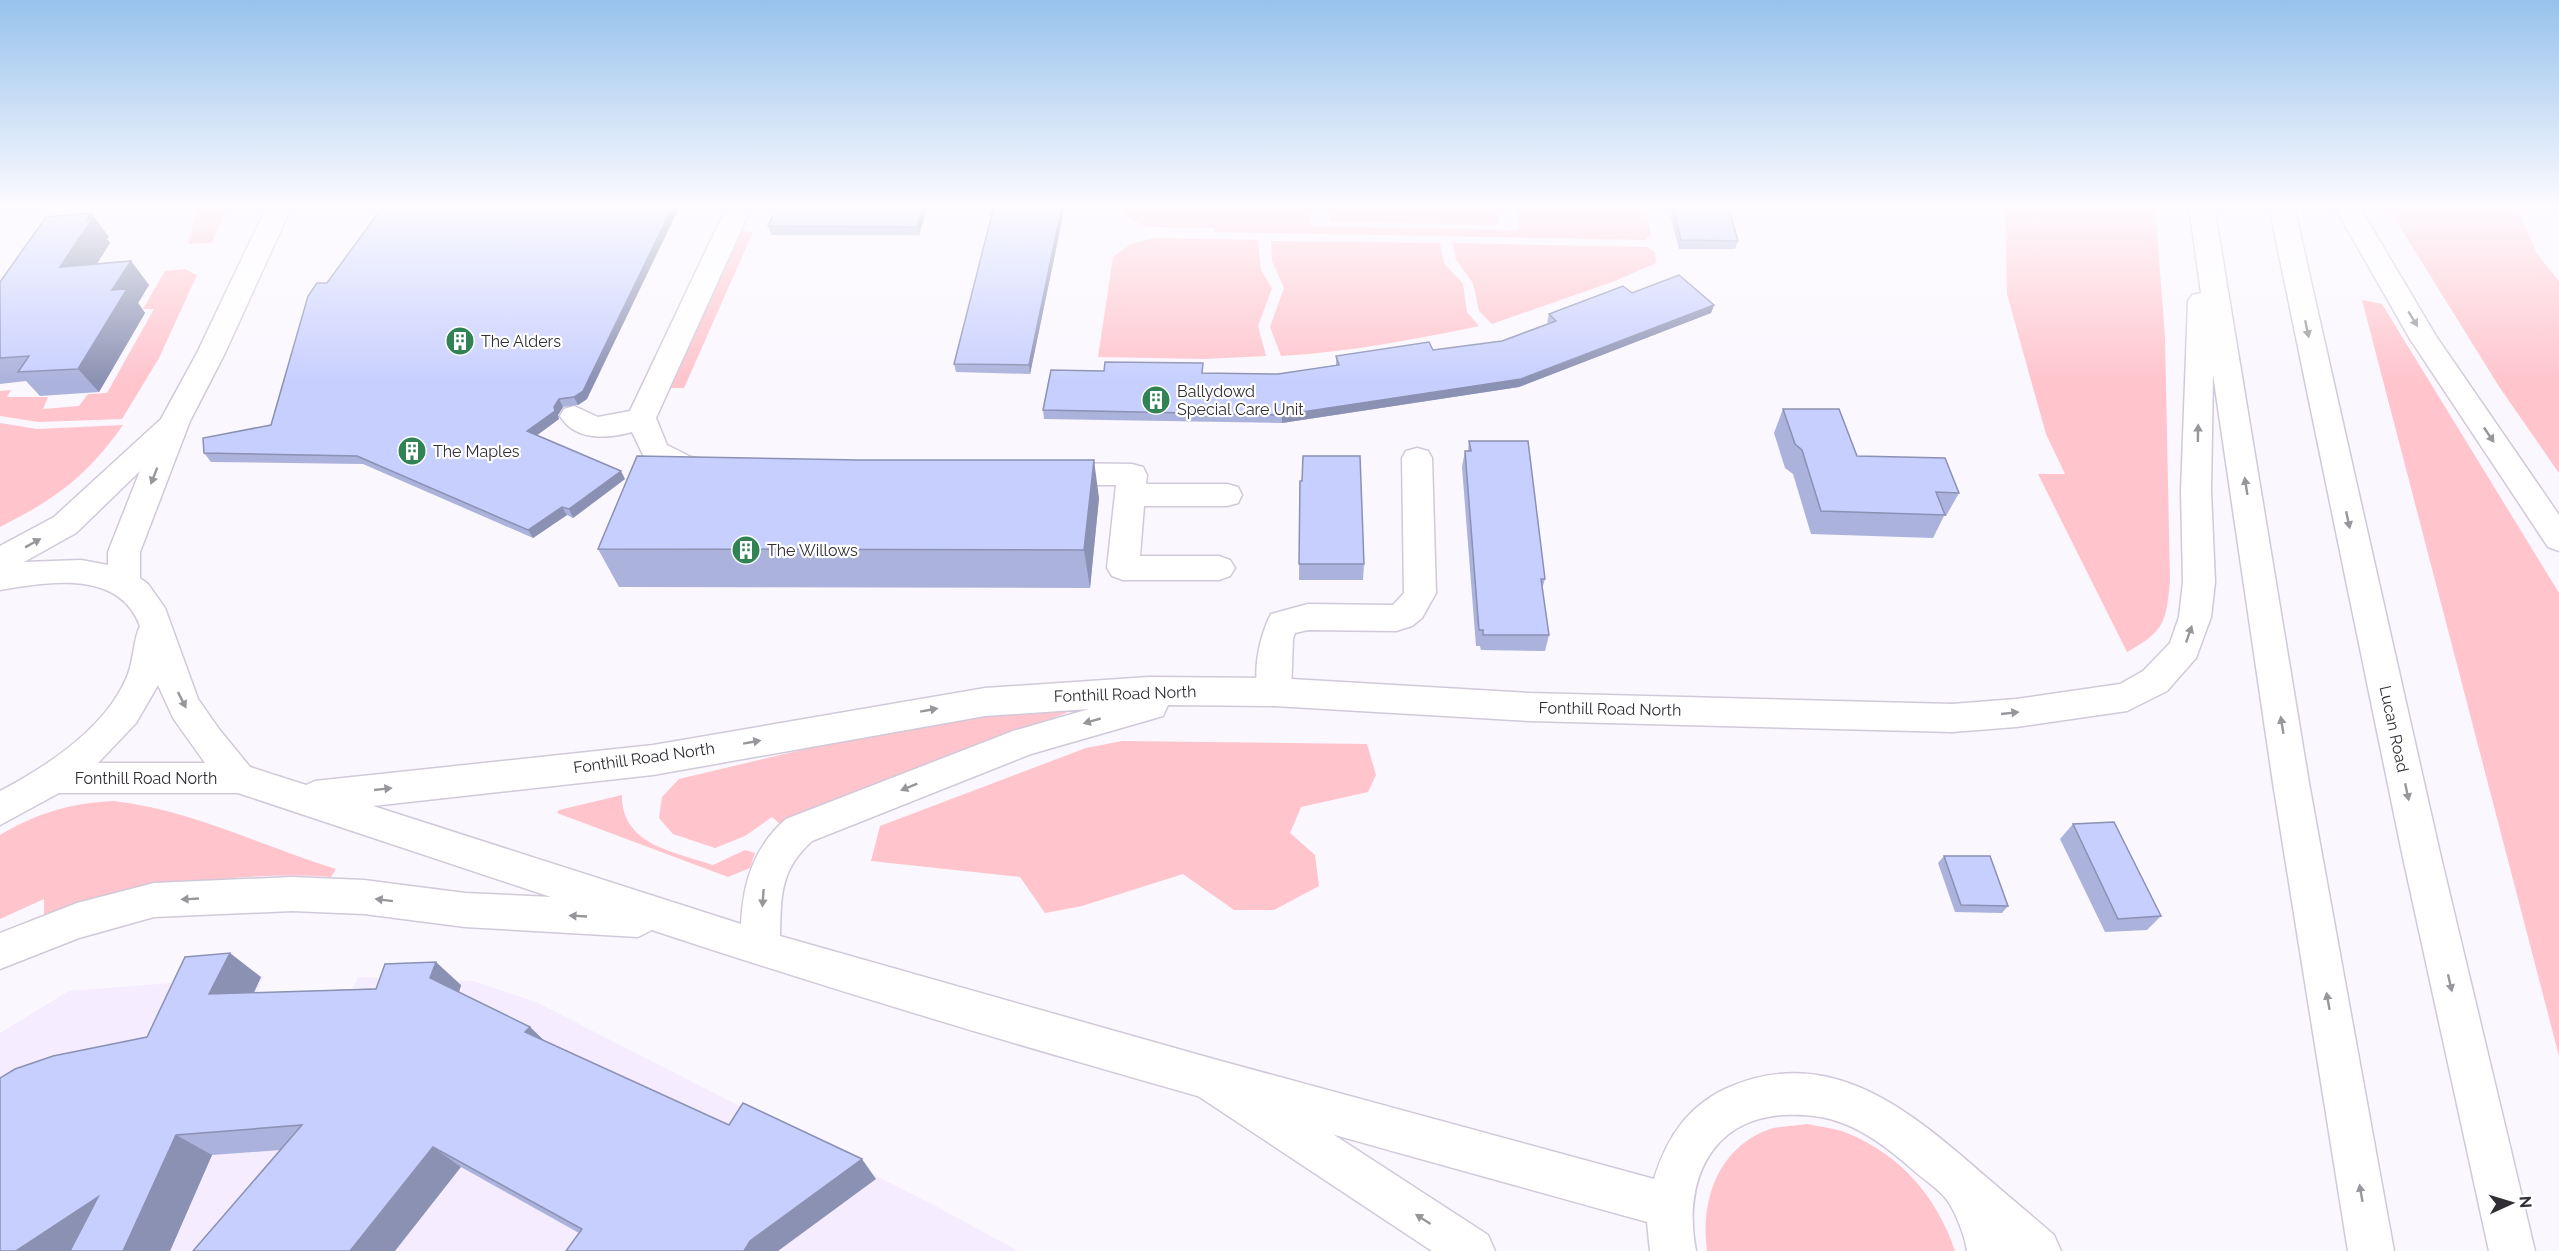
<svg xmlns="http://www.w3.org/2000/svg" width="2559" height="1251" font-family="Raleway,sans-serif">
  <rect width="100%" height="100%" fill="#faf7fe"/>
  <g fill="#f5ecff">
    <path d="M0,206H47L0,239Z"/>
    <path d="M264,976L248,1014L344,1009L358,977L473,981L536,1002L941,1209L1018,1251H0V1033L69,991Z"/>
  </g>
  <g fill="#ffc4cc">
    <path d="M198,206H228L212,243L188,244Z"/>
    <path d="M1122,206H1311V226L1519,230L1516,206H1645L1651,235L1645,240L1214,232V228L1154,227L1142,225L1125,216Z"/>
    <path d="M1330,206H1497L1499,225L1330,222Z"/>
    <path d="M2005,206H2155L2165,337L2170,581C2166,622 2165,631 2127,652L2038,474H2065L2046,434L2007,294Z"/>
    <path d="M2387,206H2517L2537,254L2559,281V473L2500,388Z"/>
    <path d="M741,231L753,232L684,388H671Z"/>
    <path d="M1155,238L1258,240L1261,270L1272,288L1258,326L1266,356L1204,359L1098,357L1113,257L1131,244Z"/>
    <path d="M1271,241L1440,243L1444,263L1463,284L1467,312L1479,326C1413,340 1348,352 1281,356L1270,327L1284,288L1272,261Z"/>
    <path d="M1453,243L1647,247L1655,252L1656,263L1615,281L1492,324L1479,311L1473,283L1456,260Z"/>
    <path d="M185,269L197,275L159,358L122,419L39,422L0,416V391L11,390L7,397H48L43,409L79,406L88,394L107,393L154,309H143L165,271Z"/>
    <path d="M2362,300L2382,304L2559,593V1056Z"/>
    <path d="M0,423L37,429L123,425C86,477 57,498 0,527Z"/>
    <path d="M1069,708L1066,713L817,806L781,825L772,817L745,836L715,848L673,834L659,818L662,797L679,779L885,730L987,715Z"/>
    <path d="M1122,741L1367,744L1376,775L1368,792L1301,807L1290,833L1315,855L1319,886L1274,910H1234L1183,874L1082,906L1045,913L1020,877L871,861L880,826L1086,748Z"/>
    <path d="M622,795C621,845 675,852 713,865L745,850L755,853L750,868L728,877L557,813L559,810Z"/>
    <path d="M114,801C192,810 261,846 336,869L331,877C241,870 128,888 44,916V899L0,919V835C37,813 71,803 114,801Z"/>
    <path d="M1807,1124C1820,1127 1835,1128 1847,1133C1901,1155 1937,1197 1955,1251H1707C1700,1201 1718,1147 1770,1129C1781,1126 1795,1126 1807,1124Z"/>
  </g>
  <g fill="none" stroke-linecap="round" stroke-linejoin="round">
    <g stroke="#d1c9d9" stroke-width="3">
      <g id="street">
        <path d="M727,206H752L656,418L667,445L691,457L718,461L722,468L718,475L687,479L645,459L632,432C607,439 575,441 560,416L564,409L574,406L598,417L630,411Z"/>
        <path d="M1417,448L1428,451L1432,458L1436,593L1422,618L1412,626L1396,631L1308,630L1295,633L1293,639L1291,692L1286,702L1274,706L1262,702C1250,678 1259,637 1271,614L1308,604L1393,605L1404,593L1402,458L1406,451Z"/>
        <path d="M1052,463L1132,464L1143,467L1147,475L1146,484H1227L1238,487L1242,495L1238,503L1227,506H1144L1140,556H1219L1230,560L1235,568L1230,576L1219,580H1123L1112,576L1107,568L1116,485H1052L1041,482L1037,474L1041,466Z"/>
      </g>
    </g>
    <g stroke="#d1c9d9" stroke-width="3">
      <path id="secondary" d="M267,206H292L225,353L190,421L140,552V578L148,584L165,608L198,699L219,729L250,767L306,785L315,781L653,745L985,688L1149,677L1274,678L1530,693L1952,704L1964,708L1969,718L1964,728L1952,732L1530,721L1274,706L1168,705L1163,716L1031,754L812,841C780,870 781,895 780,936L1210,1058L1654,1179C1667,1136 1690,1103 1732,1086C1833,1044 1913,1113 1985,1176C2008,1196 2031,1215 2054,1235L2061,1251H1967C1965,1236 1956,1213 1947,1200C1939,1189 1923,1179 1913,1170C1893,1152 1870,1134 1845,1124C1826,1116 1804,1114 1783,1115C1708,1120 1683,1185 1696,1251H1650L1647,1222C1315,1129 980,1039 652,930L638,937L465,927L364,914L292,911L154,917L79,938L0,969V933L77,903L154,883L292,877L364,880L465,893L551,897L238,793H59L0,825V791C46,767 104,729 126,679C134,662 133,640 140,626C119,569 48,582 0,590V546L54,517L161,419L197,353ZM140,471L108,552V565L81,560L24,562L76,533ZM158,685L173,718L205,763H98L136,723ZM1089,709L1013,731L786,819C754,847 743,882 741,924L373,806L653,775L985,716Z"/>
    </g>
    <g stroke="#d1c9d9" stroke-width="3">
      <g id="highway">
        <path d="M2189,206H2214L2309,783L2394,1251H2348L2273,783L2213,374L2211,491L2215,582L2211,617L2196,658L2167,691L2127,711L2016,727L1952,732L1940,728L1935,718L1940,708L1952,704L2016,699L2120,684L2143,671L2170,643L2179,617L2183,582L2181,491L2188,301L2192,295L2201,293Z"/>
        <path d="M2269,206H2294L2440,853L2535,1251H2489L2402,853Z"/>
        <path d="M2334,206H2359L2436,336L2559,515V551L2548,547L2410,339Z"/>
        <path d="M1210,1058L1225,1064L1488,1235L1495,1251H1432L1195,1094L1189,1079L1195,1064Z"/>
      </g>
    </g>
    <use href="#street" fill="#fff" fill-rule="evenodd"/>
    <use href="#secondary" fill="#fff" fill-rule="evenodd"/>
    <use href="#highway" fill="#fff" fill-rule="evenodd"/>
  </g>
  <g fill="#abb2db">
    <path d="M777,206H928L919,235H771L768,226Z"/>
    <path d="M1065,206L1030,374L956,372L954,364Z"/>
    <path d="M1668,206H1728L1738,241L1735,249H1679Z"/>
    <path d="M91,213L109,237L107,239L110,243L96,264L131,261L149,285L138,303L145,313L99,392L40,396L26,381L0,384V282Z"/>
    <path d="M1632,293L1714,305L1711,313L1519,387L1282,423L1044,419L1043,410L1203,373L1278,374L1336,365V356L1433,350L1502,341L1549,323L1547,322L1549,314Z"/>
    <path d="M308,296L587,399L578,405L563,407L558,415L559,419L537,435L625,479L573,518L567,515L533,538L363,464L211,462L204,453L271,425Z"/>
    <path d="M1783,409L1857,456L1959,493L1946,516H1944L1933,538L1811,534L1793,474L1785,468L1774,433Z"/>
    <path d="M1469,441L1545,579L1542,589L1549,635L1545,651L1481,650L1480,646H1476L1462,467L1465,451H1468Z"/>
    <path d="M1300,481L1364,564L1363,580H1299Z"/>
    <path d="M1099,498L1090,588L619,587L598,549Z"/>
    <path d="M2073,824L2161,916L2147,930L2105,932L2060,839Z"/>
    <path d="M1944,856L2008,906L2002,913L1955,912L1938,863Z"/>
    <path d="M261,977L254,993L461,985L459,992L530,1027L544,1041L729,1125L876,1179L579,1233L461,1167L281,1150L212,1155L170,1251L147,1037Z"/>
  </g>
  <g fill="#8b91b2">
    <path d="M673,206H680L587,399L578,405L574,397Z"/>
    <path d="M923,206H928L919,235L917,227Z"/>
    <path d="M1062,206H1065L1030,374L1029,365Z"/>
    <path d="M91,213L109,237L107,239L110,243L80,291L60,267Z"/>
    <path d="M131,261L149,285L138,303L145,313L99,392L78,369L112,290Z"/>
    <path d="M1714,305L1711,313L1519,387L1282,423V415Z"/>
    <path d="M559,399L563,407L558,415L559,419L532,439L527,431L554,407Z"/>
    <path d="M1094,460L1099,498L1090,588L1084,550Z"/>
    <path d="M621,471L625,479L573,518L569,509Z"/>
    <path d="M562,507L567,515L533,538L528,530Z"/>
    <path d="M230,953L261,977L242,1017L209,994Z"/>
    <path d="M436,962L461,985L456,1002L430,978Z"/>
    <path d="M530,1027L553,1049L525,1032Z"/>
    <path d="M176,1135L212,1155L170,1251H123Z"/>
    <path d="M433,1147L461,1167L395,1251H350Z"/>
    <path d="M862,1159L876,1179L778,1251H744L750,1241Z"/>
    <path d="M98,1197L85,1251H16Z"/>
  </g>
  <g fill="#c7cfff" stroke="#8b91b2" stroke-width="1.5">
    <path d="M383,206H673L583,391L574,397L559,399L554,407L555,411L527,431L621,471L569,509L562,507L528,530L357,456L204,453L203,438L271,425L308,296L317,283H327Z"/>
    <path d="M777,206H923L917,227L768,226Z"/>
    <path d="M994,206H1062L1029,365L954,364Z"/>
    <path d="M1673,206H1728L1738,241L1681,240Z"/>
    <path d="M91,213L87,220L92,219L60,267L131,261L112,290L127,289L78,369L18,372L29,356L0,358V282L46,217Z"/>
    <path d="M1679,275L1714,305L1521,379L1282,415L1043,410L1051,370L1104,371L1105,362L1203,363L1202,373L1278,374L1339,365L1336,356L1429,342L1433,350L1502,341L1556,321L1549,314L1623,286L1632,293Z"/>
    <path d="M1783,409H1839L1857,456L1945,458L1959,493L1936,492L1945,515L1821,511L1802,450L1795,444Z"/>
    <path d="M1469,441H1528L1545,579H1541L1549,635H1483V630H1479L1465,451H1471Z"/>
    <path d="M637,456L859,460H1094L1084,550L598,549Z"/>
    <path d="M1303,456H1360L1364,564H1299L1300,481H1302Z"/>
    <path d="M2114,822L2161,916L2118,919L2073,824Z"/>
    <path d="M1944,856H1990L2008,906L1961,905Z"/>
    <path d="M230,953L209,994L376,989L385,964L436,962L430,978L530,1027L525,1032L729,1125L743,1103L862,1159L750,1241L744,1251H566L582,1229L433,1147L350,1251H193L302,1125L176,1135L123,1251H70L98,1197L16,1251H0V1078L15,1069L53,1056L147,1037L185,957Z"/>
  </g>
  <defs><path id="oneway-solid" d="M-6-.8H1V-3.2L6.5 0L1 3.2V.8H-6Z" transform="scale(1.5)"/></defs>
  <g fill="#98969a">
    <use href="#oneway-solid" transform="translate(2413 319) rotate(59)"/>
    <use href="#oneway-solid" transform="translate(2307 329) rotate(78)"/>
    <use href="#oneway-solid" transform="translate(2198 433) rotate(-89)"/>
    <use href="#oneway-solid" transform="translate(2489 435) rotate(56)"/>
    <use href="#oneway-solid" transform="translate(154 476) rotate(111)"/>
    <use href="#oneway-solid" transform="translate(2246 486) rotate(-99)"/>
    <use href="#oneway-solid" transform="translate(2348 520) rotate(78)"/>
    <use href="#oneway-solid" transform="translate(33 543) rotate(-29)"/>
    <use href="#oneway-solid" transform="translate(2189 634) rotate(-71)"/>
    <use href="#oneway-solid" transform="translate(182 700) rotate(63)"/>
    <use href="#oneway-solid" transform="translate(929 710) rotate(-10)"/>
    <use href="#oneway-solid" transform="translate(2010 713) rotate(-6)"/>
    <use href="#oneway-solid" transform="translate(1092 721) rotate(164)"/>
    <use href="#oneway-solid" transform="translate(2282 725) rotate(-99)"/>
    <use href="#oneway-solid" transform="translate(752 742) rotate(-10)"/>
    <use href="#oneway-solid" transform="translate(909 787) rotate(158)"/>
    <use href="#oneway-solid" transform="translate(383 789) rotate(-6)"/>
    <use href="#oneway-solid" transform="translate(2407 792) rotate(78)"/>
    <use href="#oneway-solid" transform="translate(763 898) rotate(94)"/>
    <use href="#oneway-solid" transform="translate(190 899) rotate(177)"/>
    <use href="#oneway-solid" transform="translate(384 900) rotate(-173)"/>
    <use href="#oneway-solid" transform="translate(578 916) rotate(-177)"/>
    <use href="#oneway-solid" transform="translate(2450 983) rotate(77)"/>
    <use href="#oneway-solid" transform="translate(2328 1001) rotate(-100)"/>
    <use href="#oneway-solid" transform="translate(2361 1193) rotate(-100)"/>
    <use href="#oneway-solid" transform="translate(1423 1219) rotate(-147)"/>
  </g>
  <linearGradient id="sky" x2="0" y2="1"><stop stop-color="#97c2ec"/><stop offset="0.54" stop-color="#fdfbff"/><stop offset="1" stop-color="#fdfbff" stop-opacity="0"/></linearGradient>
  <rect width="2559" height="382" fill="url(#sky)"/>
  <defs>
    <g id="building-disc" transform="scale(1.5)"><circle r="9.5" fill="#328353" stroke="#fff"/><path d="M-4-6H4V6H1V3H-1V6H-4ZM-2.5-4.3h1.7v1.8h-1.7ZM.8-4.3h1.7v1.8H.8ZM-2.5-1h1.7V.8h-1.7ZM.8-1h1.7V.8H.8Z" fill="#fff"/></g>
  </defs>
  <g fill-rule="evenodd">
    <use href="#building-disc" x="460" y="341"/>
    <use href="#building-disc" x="1156" y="400"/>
    <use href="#building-disc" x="412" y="451"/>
    <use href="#building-disc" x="746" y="550"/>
  </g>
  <g text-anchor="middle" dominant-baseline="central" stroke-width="4.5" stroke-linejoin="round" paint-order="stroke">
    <g font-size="16" fill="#322e35" stroke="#fff" text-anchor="start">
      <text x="481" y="341">The Alders</text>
      <text x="1177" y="391">Ballydowd<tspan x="1177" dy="18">Special Care Unit</tspan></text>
      <text x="433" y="451">The Maples</text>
      <text x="767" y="550">The Willows</text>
    </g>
    <g font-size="16" fill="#322e35" stroke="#fff">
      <text transform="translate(1125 694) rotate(-2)">Fonthill Road North</text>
      <text transform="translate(1610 709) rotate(1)">Fonthill Road North</text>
      <text transform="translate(2394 729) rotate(78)">Lucan Road</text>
      <text transform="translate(644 758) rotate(-8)">Fonthill Road North</text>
      <text x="146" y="778">Fonthill Road North</text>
    </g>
  </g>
  <g transform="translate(2511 1203) rotate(86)" stroke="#ffffff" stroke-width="4.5" paint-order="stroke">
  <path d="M0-4.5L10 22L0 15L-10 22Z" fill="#322e35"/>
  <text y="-9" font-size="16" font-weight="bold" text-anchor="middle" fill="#322e35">N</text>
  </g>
</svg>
